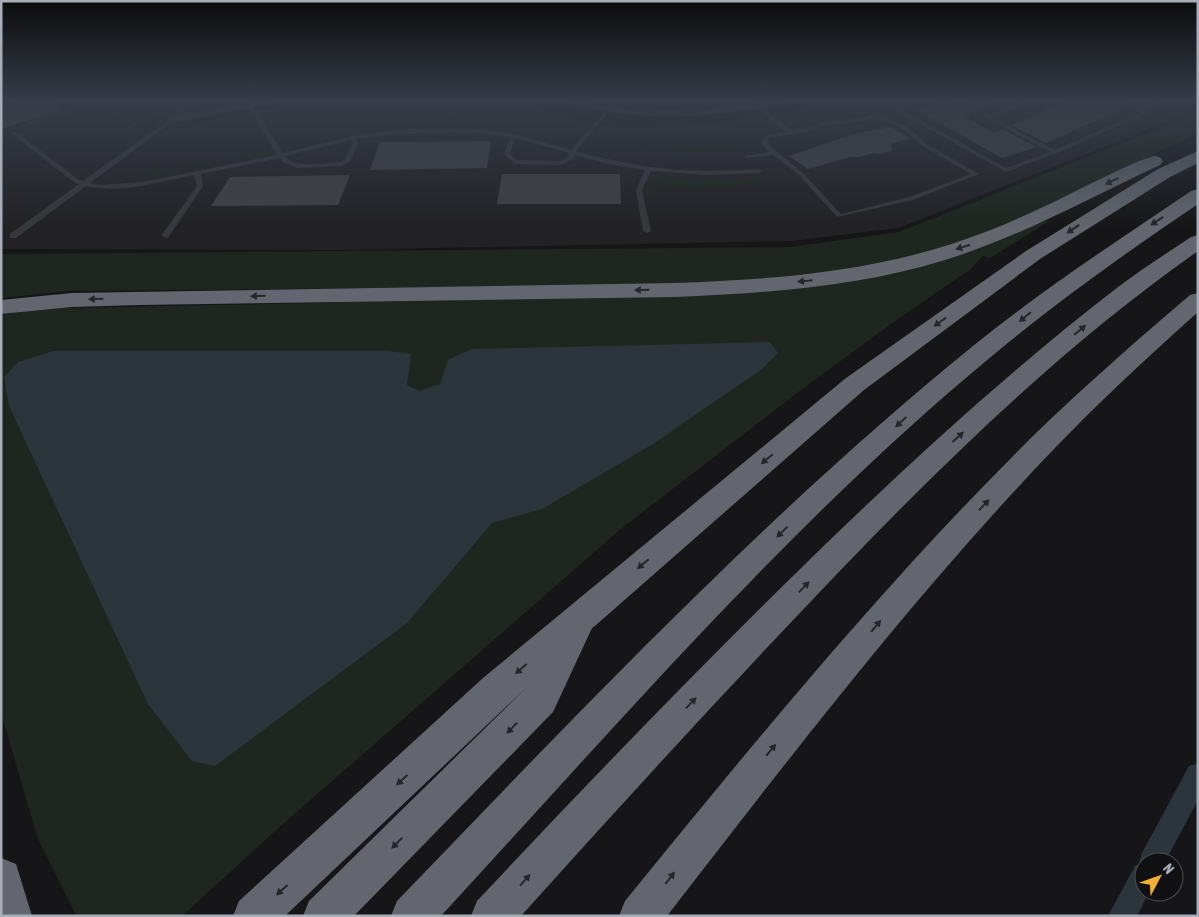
<svg xmlns="http://www.w3.org/2000/svg" width="1199" height="917" font-family="'Asap Condensed',sans-serif">
  <rect width="100%" height="100%" fill="#161618"/>
  <g fill="#222225">
    <path d="M1,100H235L193,110L192,124L316,100H520L558,115L596,124L632,127L712,124L847,100H1198V110L898,228L792,241L334,250L1,249Z"/>
    <path d="M607,100H736L692,106L657,107Z"/>
  </g>
  <g fill="#1e261f">
    <path d="M1198,113V133L978,238L928,254L823,273L701,285L68,291L1,298V254L790,247L899,232Z"/>
    <path d="M616,142L665,146L666,143H671V147L681,148L731,145L734,147L725,149L728,152L683,151L679,155L677,154V150L638,145L635,149L613,144Z"/>
    <path d="M260,148H268L271,153L241,161L239,158L201,165V169L196,170L195,167L160,174V178L149,177L155,168L157,172L195,165V162L200,161L201,164L260,152Z"/>
    <path d="M659,174L666,175V179L705,181L706,178L709,177L711,181L749,180L747,176L759,175L766,186L758,188L755,184L729,186L730,190L727,191L723,187L693,188V193L691,194L688,193L687,188L657,189L656,195L645,194L647,186L656,187L657,182L650,180L654,175Z"/>
    <path d="M1043,220L1048,222L990,258L983,256L971,269L902,316L801,390L622,528L284,823L182,916L76,915L38,839L1,713V315L26,311L67,308L318,303L817,284Z"/>
  </g>
  <path fill="#2c353c" d="M770,342L778,353L762,369L653,444L542,509L492,523L407,623L215,766L192,761L148,704L9,406L4,377L18,362L53,351H388L411,354L407,385L419,391L440,384L448,360L472,349Z"/>
  <g fill="none" stroke-linecap="round" stroke-linejoin="round">
    <path fill="#2c353c" fill-rule="evenodd" d="M1198,763V800L1165,862H1144V892H1149L1137,916H1108L1135,866L1139,864L1142,853L1189,766Z"/>
  </g>
  <g fill="#404145">
    <path d="M27,100H47L61,110L1,129V108Z"/>
    <path d="M961,100H1005L981,110Z"/>
    <path d="M1071,100H1110L1126,107L1046,143L1011,125Z"/>
    <path d="M949,101L972,114L965,117L994,133L1002,129L1037,147L1002,158L916,110Z"/>
    <path d="M891,127L910,138L891,144L892,151L881,154L873,153L859,157H850L808,169L789,156L854,134Z"/>
    <path d="M491,141L487,168L370,170L380,142Z"/>
    <path d="M502,174H620L621,204H497Z"/>
    <path d="M350,175L338,205L211,206L230,177Z"/>
  </g>
  <g fill="none" stroke-linecap="round" stroke-linejoin="round">
    <g stroke="#3d3f44" stroke-width="2" stroke-dasharray="2 2.5" stroke-linecap="butt">
      <path d="M292,103L306,100"/>
      <path d="M114,111L133,123L163,113"/>
      <path d="M444,121L455,100"/>
      <path d="M21,126L79,108L71,103L63,105L56,100"/>
    </g>
    <g fill="#37383d" fill-rule="evenodd">
      <path d="M146,100H170C165,103 151,103 146,100Z"/>
      <path d="M182,100H188L175,120L90,183L100,185L142,182L277,155L247,106L250,104L253,106L283,153L353,136L407,129H482L513,134L571,150L607,109L609,110V112L576,151C618,163 661,170 705,171C723,171 741,170 759,169L762,171L759,173L705,175L651,171L642,190L651,231L647,233L643,231L636,190L645,170L612,165L575,155L573,159L561,165L515,164L504,154L510,137C459,129 408,133 356,139L358,144L350,161L342,166L297,168L284,163L280,158L201,174L203,186L168,238L161,236L197,186L194,175C159,182 121,194 86,186L16,238H10V234L79,184L75,183L12,134V132H16L79,180L83,181L171,118ZM515,138L569,153L568,157L560,161L517,160L510,154ZM351,140L352,144L345,159L340,162C326,163 294,169 285,156Z"/>
      <path d="M747,100H753L790,130L811,127L823,121H837L878,114L909,128L925,143L979,174L913,200L837,217L799,175L773,155L745,158V156L769,152L764,147L762,141L765,136L784,131ZM877,118L905,130L921,145L971,174L909,197L841,214L803,173L770,146L768,141L769,138L813,131L824,125H837Z"/>
      <path d="M895,100H904L892,104L1006,168L1050,152L950,100H957L988,116L1027,100H1035L993,118L1055,150L1139,113L1140,110L1112,100H1121L1143,107L1158,100H1166L1146,110L1144,115L1057,153L1006,172L884,104Z"/>
    </g>
    <g fill="#37383d" fill-rule="evenodd">
      <path d="M263,100H286L281,103L173,122L168,119L173,116Z"/>
      <path d="M561,100C581,100 601,106 621,108C639,111 657,111 675,111C714,111 753,100 792,100L787,103C704,119 645,123 562,102Z"/>
    </g>
    <g fill="#63666e" fill-rule="evenodd">
      <path d="M1198,151V163L1170,177L1040,259L864,390L596,625L592,628L553,712L354,916H303L309,901L527,687L285,916H233L239,901L483,678L846,378L1026,251L1158,169Z"/>
      <path d="M1154,156L1160,157L1163,161L1160,165C1089,198 1020,237 945,260C858,287 766,293 675,297L139,305L72,307L1,314V300L72,293L675,283C784,279 886,271 988,231C1026,216 1062,198 1098,180C1116,172 1135,161 1154,156Z"/>
      <path d="M1198,189V204C1127,252 1058,301 992,356C790,523 618,724 441,916H391L397,901C582,709 765,515 973,346C1042,290 1117,241 1191,191Z"/>
      <path d="M1198,235V251C1057,350 934,472 816,596C716,701 618,808 521,916H471L477,901C581,790 687,680 795,574C898,473 1004,375 1118,287C1142,269 1167,253 1191,237Z"/>
      <path d="M1198,293V312C1149,356 1100,401 1054,449C914,595 791,756 667,916H619L625,901C756,740 887,580 1035,434C1085,386 1137,340 1190,295Z"/>
      <path d="M1,858L16,864L32,916H1Z"/>
    </g>
  </g>
  <defs><path id="oneway-solid" d="M-6-.8H1V-3.2L6.5 0L1 3.2V.8H-6Z" transform="scale(1.25)"/></defs>
  <g fill="#26262a">
    <use href="#oneway-solid" transform="translate(1112 181) rotate(155)"/>
    <use href="#oneway-solid" transform="translate(1157 221) rotate(147)"/>
    <use href="#oneway-solid" transform="translate(1073 229) rotate(147)"/>
    <use href="#oneway-solid" transform="translate(963 247) rotate(162)"/>
    <use href="#oneway-solid" transform="translate(805 281) rotate(174)"/>
    <use href="#oneway-solid" transform="translate(642 290) rotate(179)"/>
    <use href="#oneway-solid" transform="translate(258 296) rotate(179)"/>
    <use href="#oneway-solid" transform="translate(96 299) rotate(178)"/>
    <use href="#oneway-solid" transform="translate(1025 317) rotate(141)"/>
    <use href="#oneway-solid" transform="translate(940 322) rotate(144)"/>
    <use href="#oneway-solid" transform="translate(1080 330) rotate(-40)"/>
    <use href="#oneway-solid" transform="translate(901 422) rotate(137)"/>
    <use href="#oneway-solid" transform="translate(958 437) rotate(-42)"/>
    <use href="#oneway-solid" transform="translate(767 459) rotate(140)"/>
    <use href="#oneway-solid" transform="translate(984 505) rotate(-46)"/>
    <use href="#oneway-solid" transform="translate(782 532) rotate(136)"/>
    <use href="#oneway-solid" transform="translate(643 564) rotate(140)"/>
    <use href="#oneway-solid" transform="translate(804 587) rotate(-46)"/>
    <use href="#oneway-solid" transform="translate(876 626) rotate(-50)"/>
    <use href="#oneway-solid" transform="translate(521 669) rotate(139)"/>
    <use href="#oneway-solid" transform="translate(691 703) rotate(-46)"/>
    <use href="#oneway-solid" transform="translate(512 728) rotate(134)"/>
    <use href="#oneway-solid" transform="translate(771 750) rotate(-50)"/>
    <use href="#oneway-solid" transform="translate(402 780) rotate(137)"/>
    <use href="#oneway-solid" transform="translate(397 843) rotate(135)"/>
    <use href="#oneway-solid" transform="translate(670 878) rotate(-52)"/>
    <use href="#oneway-solid" transform="translate(525 880) rotate(-48)"/>
    <use href="#oneway-solid" transform="translate(282 890) rotate(138)"/>
  </g>
  <linearGradient id="sky" x2="0" y2="1"><stop stop-color="#0c0c0d"/><stop offset="0.44" stop-color="#363c48"/><stop offset="1" stop-color="#363c48" stop-opacity="0"/></linearGradient>
  <rect width="1199" height="228" fill="url(#sky)"/>
  <rect width="1199" height="917" fill="none" stroke="#a8adb8" stroke-width="5"/>
  <g transform="translate(1159 877) rotate(49)"><circle r="24" fill="#111113" stroke="#4d4f55"/>
  <path d="M0-4L9 19L0 12L-9 19Z" fill="#f2b134"/>
  <text y="-8" font-size="14" font-weight="bold" text-anchor="middle" fill="#a8adb8">N</text>
  </g>
</svg>
